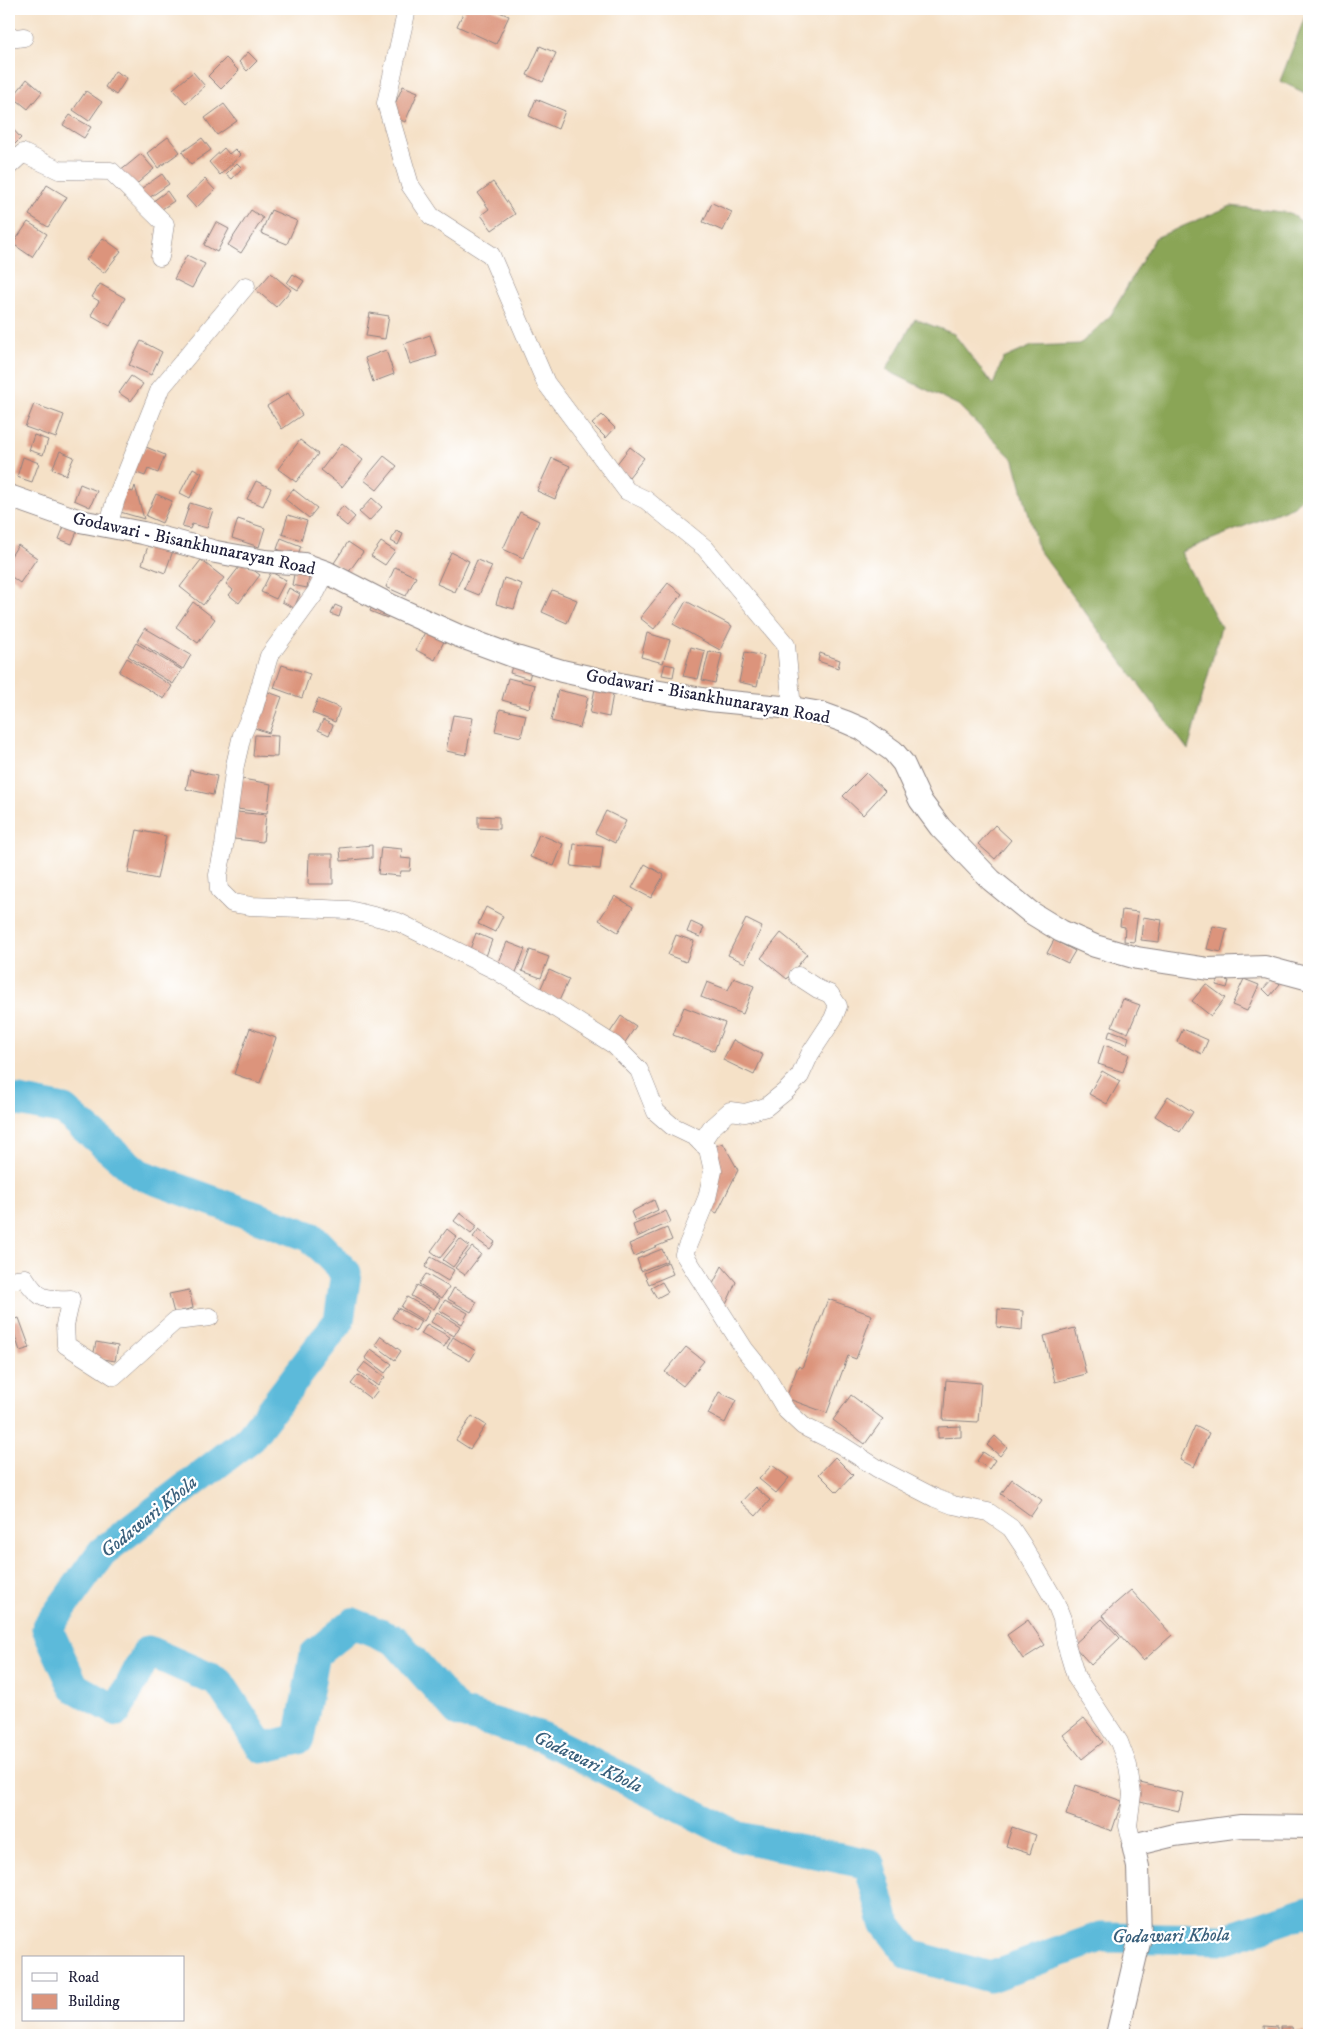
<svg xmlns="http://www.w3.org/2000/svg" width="1318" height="2044" font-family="'IM FELL DW Pica',serif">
  <rect width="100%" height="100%" fill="#fff"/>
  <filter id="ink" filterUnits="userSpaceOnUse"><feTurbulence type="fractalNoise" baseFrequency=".02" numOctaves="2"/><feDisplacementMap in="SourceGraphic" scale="10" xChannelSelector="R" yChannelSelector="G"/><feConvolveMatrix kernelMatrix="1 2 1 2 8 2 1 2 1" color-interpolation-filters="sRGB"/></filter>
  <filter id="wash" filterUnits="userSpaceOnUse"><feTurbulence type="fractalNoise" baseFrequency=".0096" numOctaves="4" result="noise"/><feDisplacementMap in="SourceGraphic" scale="20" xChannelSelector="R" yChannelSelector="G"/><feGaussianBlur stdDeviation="1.12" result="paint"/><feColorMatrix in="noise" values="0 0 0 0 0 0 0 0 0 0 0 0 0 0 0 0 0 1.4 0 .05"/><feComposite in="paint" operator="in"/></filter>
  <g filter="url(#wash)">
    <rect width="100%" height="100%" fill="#f5e1c7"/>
    <g fill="#8aa557" stroke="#566449">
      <path d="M1308,9H1309V95L1280,81Z"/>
      <path d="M1231,206L1290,213L1309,227V489L1294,506L1181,552L1221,627L1188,750L1038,549L1014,460L958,405L886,370L915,319L954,334L993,385L1003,359L1032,346L1080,344L1111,315L1155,238Z"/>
    </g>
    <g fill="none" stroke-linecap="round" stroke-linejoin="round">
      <path stroke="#5cbada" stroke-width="31" d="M9,1099L64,1110L139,1174L311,1237L346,1273L339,1321L249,1439L102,1552L47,1628L74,1687L117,1711L148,1651L219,1682L262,1748L299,1739L315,1654L353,1623L395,1640L458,1712L542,1737L739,1837L869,1864L885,1923L910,1955L990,1977L1101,1937L1226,1939L1309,1911"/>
    </g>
    <g id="blocks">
      <g fill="#dc947c">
        <path d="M465,9H492L509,16L496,44L457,26Z"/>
        <path d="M540,46L556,53L543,82L527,75Z"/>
        <path d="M248,52L257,61L247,71L239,62Z"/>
        <path d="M226,58L239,71L221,89L208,76Z"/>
        <path d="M115,71L127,78L116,95L105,87Z"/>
        <path d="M193,72L205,86L186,103L173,89Z"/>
        <path d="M27,79L42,92L28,109L13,97Z"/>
        <path d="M403,86L418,92L405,122L390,115Z"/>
        <path d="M86,91L102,102L89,121L73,110Z"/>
        <path d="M536,99L565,111L558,129L529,116Z"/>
        <path d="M224,104L237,121L217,135L205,118Z"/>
        <path d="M70,115L91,127L84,138L63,125Z"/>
        <path d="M9,125L21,138L9,150Z"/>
        <path d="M168,137L180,152L158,168L147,153Z"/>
        <path d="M202,138L211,150L191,164L182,152Z"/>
        <path d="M224,148L229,154L235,149L241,155L220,175L209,162Z"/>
        <path d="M141,154L154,169L132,188L119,172Z"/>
        <path d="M237,163L242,168L232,179L226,174Z"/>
        <path d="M162,174L169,184L146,200L139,190Z"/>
        <path d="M205,179L215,190L196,208L186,197Z"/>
        <path d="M493,182L515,214L492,230L481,215L489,209L478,193Z"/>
        <path d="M47,185L67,197L48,227L29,215Z"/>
        <path d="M167,191L174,201L159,211L152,202Z"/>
        <path d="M712,203L732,212L723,231L703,222Z"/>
        <path d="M251,210L263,218L241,253L228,245Z"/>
        <path d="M271,210L297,221L287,244L261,233Z"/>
        <path d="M28,222L47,234L32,257L13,244Z"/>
        <path d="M216,222L229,229L217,252L204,245Z"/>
        <path d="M103,238L121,251L104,273L86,260Z"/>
        <path d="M187,255L205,264L192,288L174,279Z"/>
        <path d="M271,273L291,290L276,307L256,290Z"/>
        <path d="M293,274L304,281L298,290L287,283Z"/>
        <path d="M100,284L125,298L110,326L91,315L99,301L92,297Z"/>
        <path d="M370,313L389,316L385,339L366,336Z"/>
        <path d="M430,335L437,356L410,364L404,344Z"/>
        <path d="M141,341L162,352L151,375L129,365Z"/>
        <path d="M386,350L394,374L373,382L365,358Z"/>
        <path d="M131,376L143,384L131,401L119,393Z"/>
        <path d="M288,393L302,415L282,429L267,406Z"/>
        <path d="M34,404L64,415L56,438L25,427Z"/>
        <path d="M602,415L615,428L606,438L592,424Z"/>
        <path d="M34,435L48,440L43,455L29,450Z"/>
        <path d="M300,440L318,454L296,482L278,469Z"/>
        <path d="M342,443L363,460L342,487L321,470Z"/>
        <path d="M146,447L165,455L158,473L148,469L145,476L129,470Z"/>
        <path d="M630,447L644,458L629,477L615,466Z"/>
        <path d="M60,451L74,457L66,475L52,469Z"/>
        <path d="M384,456L397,466L377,490L364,480Z"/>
        <path d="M23,457L39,463L32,482L17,477Z"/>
        <path d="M552,458L570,466L555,499L537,491Z"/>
        <path d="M193,468L202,473L190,498L180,493Z"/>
        <path d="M256,481L271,488L263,506L247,499Z"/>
        <path d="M80,484L97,491L90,507L74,500Z"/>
        <path d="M135,486L144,519L117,511L123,489L133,492Z"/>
        <path d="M293,489L317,508L309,518L285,499Z"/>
        <path d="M156,494L172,501L162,523L146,516Z"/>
        <path d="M372,498L382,507L369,521L359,512Z"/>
        <path d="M190,503L213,510L207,528L192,524L190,529L182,527Z"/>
        <path d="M343,506L355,517L347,526L335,516Z"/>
        <path d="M520,512L539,521L523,558L503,549Z"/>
        <path d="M288,515L307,521L301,540L282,534Z"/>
        <path d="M238,519L265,528L259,547L232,538Z"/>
        <path d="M65,524L78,529L72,544L59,539Z"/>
        <path d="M396,531L403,534L398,545L391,541Z"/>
        <path d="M281,538L301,546L297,557L277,549Z"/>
        <path d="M150,540L174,548L165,573L142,564Z"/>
        <path d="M348,542L363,552L348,573L334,563Z"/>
        <path d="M381,542L395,551L385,565L371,556Z"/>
        <path d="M18,545L37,558L20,583L9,575V559Z"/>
        <path d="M451,552L469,561L455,592L437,584Z"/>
        <path d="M201,560L224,578L203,605L180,587Z"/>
        <path d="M477,560L492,566L479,595L464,589Z"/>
        <path d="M243,562L260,575L239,603L229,595L233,590L226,584Z"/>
        <path d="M395,567L416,577L406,596L386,587Z"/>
        <path d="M295,569L310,572L307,588L292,585Z"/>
        <path d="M271,572L286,580L276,599L261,592Z"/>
        <path d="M504,578L522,584L514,609L496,604Z"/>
        <path d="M668,583L682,594L654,629L640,618Z"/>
        <path d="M289,588L300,594L294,608L282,602Z"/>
        <path d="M552,590L577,600L567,623L542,612Z"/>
        <path d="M686,601L732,626L720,650L673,624Z"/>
        <path d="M193,602L215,619L198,643L176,627Z"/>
        <path d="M373,604L390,611L387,618L370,611Z"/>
        <path d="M335,605L342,608L339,617L331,614Z"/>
        <path d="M145,628L191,655L183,669L137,641Z"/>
        <path d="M427,628L446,637L435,660L416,650Z"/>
        <path d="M647,633L670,640L663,663L641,657Z"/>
        <path d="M136,643L182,670L173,684L128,656Z"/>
        <path d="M691,647L705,651L698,679L683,676Z"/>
        <path d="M709,651L722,654L715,683L702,680Z"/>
        <path d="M745,652L764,656L757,686L739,682Z"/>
        <path d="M820,653L840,660L838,668L818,661Z"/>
        <path d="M127,658L172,686L164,699L119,672Z"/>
        <path d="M514,659L533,664L529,679L510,673Z"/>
        <path d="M665,664L675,666L673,677L662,675Z"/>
        <path d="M282,665L310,674L302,698L274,688Z"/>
        <path d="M508,678L535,685L529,708L502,700Z"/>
        <path d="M596,684L614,688L609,717L590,713Z"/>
        <path d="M558,690L588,697L580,728L551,721Z"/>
        <path d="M265,691L282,697L269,733L252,727Z"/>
        <path d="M318,699L340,708L335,722L312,713Z"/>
        <path d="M500,709L526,715L521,737L495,731Z"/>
        <path d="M453,715L473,718L466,755L446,751Z"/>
        <path d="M323,720L333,725L329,735L318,730Z"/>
        <path d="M255,735L278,736L277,757L253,756Z"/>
        <path d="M190,770L217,776L213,795L186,789Z"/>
        <path d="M866,773L885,791L863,815L843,796Z"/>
        <path d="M242,779L271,784L267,813L237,809Z"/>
        <path d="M606,811L626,821L615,843L595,833Z"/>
        <path d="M237,812L266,815L263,842L234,839Z"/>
        <path d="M478,816L499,817V829L478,828Z"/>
        <path d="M995,825L1011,840L995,859L978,844Z"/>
        <path d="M137,830L166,836L157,879L128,873Z"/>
        <path d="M539,834L563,844L554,866L530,857Z"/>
        <path d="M574,844L603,847L600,869L571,866Z"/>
        <path d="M372,845V858L341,861L340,848Z"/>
        <path d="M381,847L402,849L401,858L411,859L410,871H401L400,876L378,874Z"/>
        <path d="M309,854H333V884H308Z"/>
        <path d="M645,864L664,875L651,898L632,888Z"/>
        <path d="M615,896L633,907L618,932L599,920Z"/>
        <path d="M486,907L503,916L495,932L478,924Z"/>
        <path d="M1122,910L1138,912L1134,942L1124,941L1125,927L1120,926Z"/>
        <path d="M1143,917L1162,920L1159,942L1141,940Z"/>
        <path d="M746,919L762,927L745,963L728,955Z"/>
        <path d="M691,922L704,928L700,937L687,932Z"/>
        <path d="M1213,926L1227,929L1221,952L1207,949Z"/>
        <path d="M476,933L492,940L485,959L469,952Z"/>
        <path d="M781,933L807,954L787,979L761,958Z"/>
        <path d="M676,935L694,941L686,962L668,955Z"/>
        <path d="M1054,940L1075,951L1068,963L1047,953Z"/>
        <path d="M507,942L525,949L515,975L497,967Z"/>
        <path d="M530,950L549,957L541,978L522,971Z"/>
        <path d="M549,970L569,979L559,1001L539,992Z"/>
        <path d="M734,978L754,986L743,1014L701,997L707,982L728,990Z"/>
        <path d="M1218,978L1229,981L1227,988L1216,985Z"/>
        <path d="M1273,978L1280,984L1270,996L1263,989Z"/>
        <path d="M1244,979L1259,985L1247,1011L1232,1005Z"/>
        <path d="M1206,984L1225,998L1211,1016L1192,1001Z"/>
        <path d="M1123,999L1140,1005L1128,1033L1112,1026Z"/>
        <path d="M684,1007L725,1023L714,1051L673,1035Z"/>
        <path d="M621,1016L636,1026L622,1047L607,1037Z"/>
        <path d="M250,1028L276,1038L260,1083L234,1074Z"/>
        <path d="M1183,1029L1208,1040L1202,1054L1177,1042Z"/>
        <path d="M1110,1030L1129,1037L1127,1044L1108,1037Z"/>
        <path d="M733,1040L763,1055L754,1075L723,1060Z"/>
        <path d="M1104,1045L1129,1054L1123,1072L1098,1064Z"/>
        <path d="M1102,1071L1120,1081L1107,1104L1089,1094Z"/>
        <path d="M1168,1096L1193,1112L1180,1132L1155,1116Z"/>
        <path d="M723,1143L738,1170L717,1213L708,1209L711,1148Z"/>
        <path d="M654,1200L658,1210L635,1221L631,1212Z"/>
        <path d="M666,1211L671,1222L637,1237L633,1225Z"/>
        <path d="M460,1213L477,1226L471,1234L454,1221Z"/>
        <path d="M667,1228L672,1240L634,1256L629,1244Z"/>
        <path d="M447,1229L457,1237L440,1258L431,1251Z"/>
        <path d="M479,1229L495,1242L490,1249L473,1237Z"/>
        <path d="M460,1239L469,1246L453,1267L443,1260Z"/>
        <path d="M472,1247L481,1254L465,1275L455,1268Z"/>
        <path d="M662,1249L667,1261L641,1271L637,1259Z"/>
        <path d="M431,1257L454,1270L448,1281L425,1267Z"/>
        <path d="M668,1262L673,1274L649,1284L644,1273Z"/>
        <path d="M722,1266L736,1282L725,1307L710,1290Z"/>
        <path d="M426,1274L449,1287L442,1298L419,1284Z"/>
        <path d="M662,1282L668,1292L657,1298L651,1288Z"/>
        <path d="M417,1285L440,1299L434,1309L411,1296Z"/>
        <path d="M454,1288L477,1302L471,1312L448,1299Z"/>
        <path d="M189,1290L193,1308L174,1313L169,1294Z"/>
        <path d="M407,1297L430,1310L424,1321L401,1307Z"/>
        <path d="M828,1299L872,1315L856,1359L848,1356L827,1413L786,1398L798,1366L802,1368Z"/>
        <path d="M445,1300L468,1313L462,1324L439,1310Z"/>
        <path d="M398,1308L421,1321L415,1332L392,1318Z"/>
        <path d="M998,1309L1023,1311L1022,1330L997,1327Z"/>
        <path d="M437,1312L460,1326L454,1336L431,1322Z"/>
        <path d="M19,1318L30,1348L20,1351L10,1321Z"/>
        <path d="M427,1324L450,1337L444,1347L421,1334Z"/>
        <path d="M1075,1328L1086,1374L1055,1382L1044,1336Z"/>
        <path d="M381,1336L401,1351L395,1360L375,1345Z"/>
        <path d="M453,1337L476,1351L470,1361L447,1348Z"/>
        <path d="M96,1342L118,1346L115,1361L93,1357Z"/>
        <path d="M686,1347L704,1361L683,1386L665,1372Z"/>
        <path d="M371,1349L392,1364L385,1373L365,1358Z"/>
        <path d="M365,1362L385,1377L378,1386L358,1371Z"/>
        <path d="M358,1375L378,1390L371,1399L351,1384Z"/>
        <path d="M946,1380L981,1383L978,1422L943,1420Z"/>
        <path d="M719,1392L736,1400L725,1423L708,1414Z"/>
        <path d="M851,1395L883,1419L865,1444L833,1420Z"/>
        <path d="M472,1416L486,1425L470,1449L456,1440Z"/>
        <path d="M961,1426V1437L938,1438V1427Z"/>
        <path d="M1195,1426L1209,1433L1194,1467L1180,1460Z"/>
        <path d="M995,1436L1007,1447L1000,1456L987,1445Z"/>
        <path d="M983,1452L995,1460L989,1469L977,1461Z"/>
        <path d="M835,1457L853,1475L837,1492L819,1474Z"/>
        <path d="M772,1465L789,1478L776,1493L759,1479Z"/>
        <path d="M1012,1479L1042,1500L1031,1516L1001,1494Z"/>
        <path d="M755,1487L770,1500L756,1516L741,1502Z"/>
        <path d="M1131,1590L1172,1635L1143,1661L1102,1615Z"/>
        <path d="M1102,1619L1120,1638L1091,1665L1073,1645Z"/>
        <path d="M1028,1620L1045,1645L1023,1659L1007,1635Z"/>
        <path d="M1084,1718L1103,1742L1082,1759L1063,1735Z"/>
        <path d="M1140,1783L1183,1793L1179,1811L1136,1801Z"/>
        <path d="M1076,1785L1122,1801L1112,1831L1066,1815Z"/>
        <path d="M1012,1827L1036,1835L1030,1854L1006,1846Z"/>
        <path d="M1264,2026L1277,2027V2035H1265Z"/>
        <path d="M1280,2027H1292L1293,2035H1281Z"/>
        <path d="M1304,2031V2035H1296L1295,2032Z"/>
      </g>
    </g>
  </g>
  <g filter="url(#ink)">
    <use href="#blocks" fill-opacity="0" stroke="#8c8281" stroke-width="1"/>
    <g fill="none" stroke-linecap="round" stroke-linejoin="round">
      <g stroke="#8c8281" stroke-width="19">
        <g id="minor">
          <path d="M407,9L386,103L410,185L431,216L491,255L546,383L627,491L646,500L705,548L786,645L792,708"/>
          <path d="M9,39L24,37"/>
          <path d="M9,166L23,153L59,170L111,171L165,224L160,257"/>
          <path d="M108,526L116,499L160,389L246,286"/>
          <path d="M326,572L316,592L269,656L254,708L242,735L235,765L224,846L218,875L219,890L232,903L251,906L349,910L398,922L497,971L614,1045L639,1070L656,1112L672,1126L695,1137L708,1149L713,1171L707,1198L684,1254L745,1350L766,1376L786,1410L803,1426L841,1445L877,1468L935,1498L953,1505L988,1512L1011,1528L1023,1546L1055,1601L1062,1619L1066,1644L1076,1677L1119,1742L1128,1766L1132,1794L1128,1826L1133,1845"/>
          <path d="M701,1143L711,1128L730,1111L745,1113L766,1107L787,1090L800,1076L810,1054L833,1019L838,1006L830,994L818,989L798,976"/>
          <path d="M9,1280L25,1278C39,1300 45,1300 71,1299L65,1325L66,1345L114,1376L175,1321L210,1317"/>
        </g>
      </g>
      <g stroke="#8c8281" stroke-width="24">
        <g id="tertiary">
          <path d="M9,496L80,521L143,533L216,552L265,561L304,564L326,572L390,605L459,636L513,656L562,671L642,689L709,700L792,708L821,713L846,722L862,729L893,751L903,763L920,800L940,827L991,880L1030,912L1061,931L1095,946L1137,958L1209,969L1265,967L1309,979"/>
          <path d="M1117,2035L1140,1938L1138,1867L1133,1845L1174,1835L1241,1826L1309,1827"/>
        </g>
      </g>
      <use href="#minor" stroke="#fff" stroke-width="18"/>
      <use href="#tertiary" stroke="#fff" stroke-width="22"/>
    </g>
  </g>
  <g text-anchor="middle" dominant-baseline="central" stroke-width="4.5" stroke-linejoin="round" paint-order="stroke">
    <g font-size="18" fill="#22223b" stroke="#fff">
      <text transform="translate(194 544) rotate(12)">Godawari - Bisankhunarayan Road</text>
      <text transform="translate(708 697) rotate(10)">Godawari - Bisankhunarayan Road</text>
    </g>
    <g font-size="19" font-style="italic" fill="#395f7b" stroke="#fff">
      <text transform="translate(149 1517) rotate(-39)">Godawari Khola</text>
      <text transform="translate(588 1762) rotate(26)">Godawari Khola</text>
      <text transform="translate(1171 1936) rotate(-1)">Godawari Khola</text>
    </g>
  </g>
  <rect width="1318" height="2044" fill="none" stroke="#fff" stroke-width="30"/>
  <rect x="22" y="1956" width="162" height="65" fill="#ffffff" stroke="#a7a7b1"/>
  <rect x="32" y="1973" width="25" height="8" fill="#ffffff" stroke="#a7a7b1"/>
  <text x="68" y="1982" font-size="15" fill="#22223b">Road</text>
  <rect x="32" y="1994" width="25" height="15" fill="#dc947c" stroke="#a7a7b1"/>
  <text x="68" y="2006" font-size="15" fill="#22223b">Building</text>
</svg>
